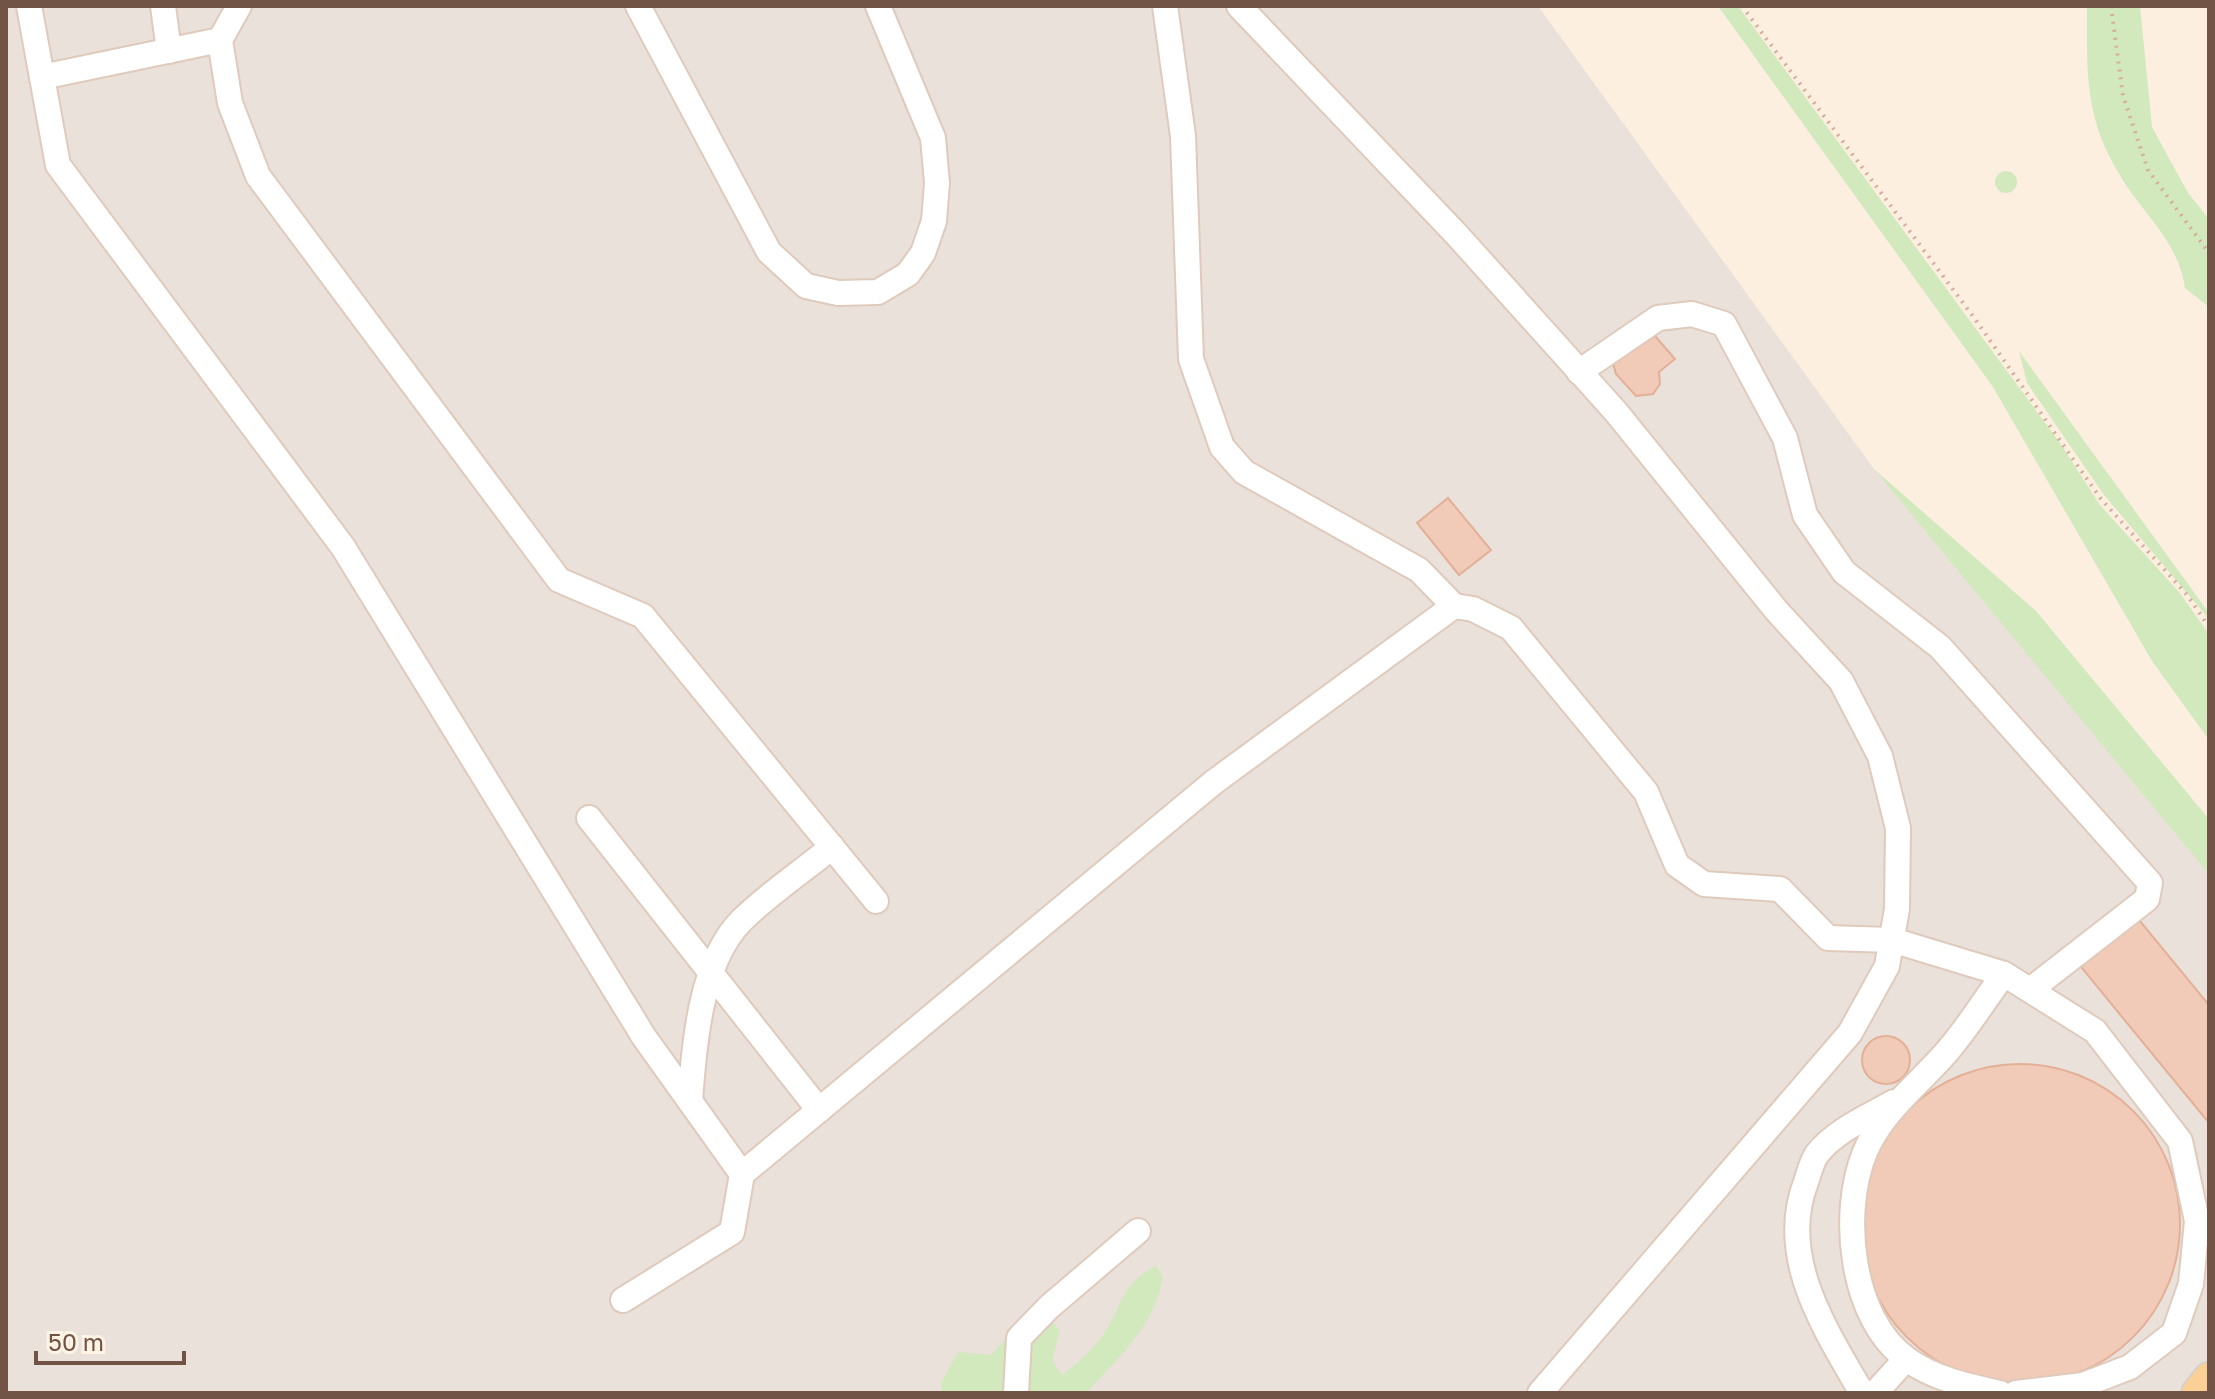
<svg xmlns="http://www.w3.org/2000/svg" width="2215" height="1399" font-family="'Golos Text',sans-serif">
  <rect width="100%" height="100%" fill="#fcefdf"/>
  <path fill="#eae1db" d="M6,6H1538L1874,469L2209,866V1393H6Z"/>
  <g fill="#d2e9be">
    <path d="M1718,6H1738L2060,443L2100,505L2179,592L2209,634V740L2152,661L1993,387Z"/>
    <path d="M2087,6H2140L2152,127L2188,193L2209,219V307L2185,288C2178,239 2141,213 2118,172C2084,116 2087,69 2087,6Z"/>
    <circle cx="2006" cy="182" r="11"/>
    <path d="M2019,351L2209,613V619L2104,495L2027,383Z"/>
    <path d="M1874,469L2036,611L2209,819V874Z"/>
    <path d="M1156,1265L1163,1277C1155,1326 1118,1358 1086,1393H942L941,1383L958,1352L991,1355L1032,1311L1048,1316L1060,1331L1052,1361L1062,1375C1077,1363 1092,1351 1103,1335C1125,1303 1117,1288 1156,1265Z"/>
  </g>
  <g fill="#f1cbb7" stroke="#e3b097" stroke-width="2">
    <path d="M1655,336L1675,359L1659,372L1660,384L1653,394L1636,396L1616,374L1613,363Z"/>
    <path d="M1448,498L1491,550L1459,575L1417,523Z"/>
    <path d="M2135,915L2209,1005V1123L2077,962Z"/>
    <circle cx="1886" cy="1060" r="24"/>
    <circle cx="2020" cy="1224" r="160"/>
  </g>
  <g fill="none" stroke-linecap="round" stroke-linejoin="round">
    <g stroke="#dfcabb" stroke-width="28">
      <g id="minor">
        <path d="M29,6L58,165L343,547L644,1037L742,1174"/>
        <path d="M163,6L169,51"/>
        <path d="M638,6L769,252L806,286L838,293L878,292L908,274L923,253L934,221L937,183L933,138L878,6"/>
        <path d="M1165,6L1183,136L1191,359L1222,447L1244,472L1419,570L1454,606"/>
        <path d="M1239,6L1457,235L1616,412L1776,610L1841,681L1880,756L1898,828L1897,909L1887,966L1850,1033L1540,1393"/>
        <path d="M220,40L230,103L258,176L559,580L643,616L876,901"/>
        <path d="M42,77L220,40L239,6"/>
        <path d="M1579,372L1658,318L1692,314L1724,324L1785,438L1805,515L1844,572L1940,647L2150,883L2147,899L2030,990"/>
        <path d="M589,818L819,1110"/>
        <path d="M690,1101C694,1046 700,963 741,921C768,894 803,871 832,847"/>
        <path d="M623,1300L732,1232L742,1174L1214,782L1454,606L1473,609L1511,628L1646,792L1677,865L1704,884L1780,889L1828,938L1892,940L2004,974L2095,1031L2180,1141L2197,1221L2191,1284L2174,1333L2130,1367L2083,1385L2016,1393"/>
        <path d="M1016,1393L1019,1338L1049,1307L1138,1231"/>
        <path d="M1862,1393C1825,1329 1777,1257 1806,1182C1809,1173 1812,1161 1817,1154C1836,1130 1868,1117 1894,1102"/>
        <path d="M1875,1393L1906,1359"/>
        <path d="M2000,1393C1968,1386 1935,1379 1908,1360C1850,1320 1840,1212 1865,1152C1883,1109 1922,1082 1950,1048C1970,1024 1986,998 2004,974"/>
      </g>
    </g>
    <g stroke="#d8cfcb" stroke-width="34">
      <path id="major" d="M2197,1393L2209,1378"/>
    </g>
    <g stroke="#d5ae9b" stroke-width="4" stroke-dasharray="2 6" stroke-linecap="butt">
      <path d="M1742,6L1975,319L2101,499L2188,596L2209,627"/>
      <path d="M2111,6L2123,96L2148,170L2209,253"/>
    </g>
    <use href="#minor" stroke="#fff" stroke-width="24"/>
    <use href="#major" stroke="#fbd097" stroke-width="30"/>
  </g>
  <rect width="2215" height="1399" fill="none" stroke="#725447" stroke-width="16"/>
  <path d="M36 1351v12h148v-12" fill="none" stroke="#725447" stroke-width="4"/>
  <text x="48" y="1351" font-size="24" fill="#725447" stroke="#fff3e5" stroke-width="6" paint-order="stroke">50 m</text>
</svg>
